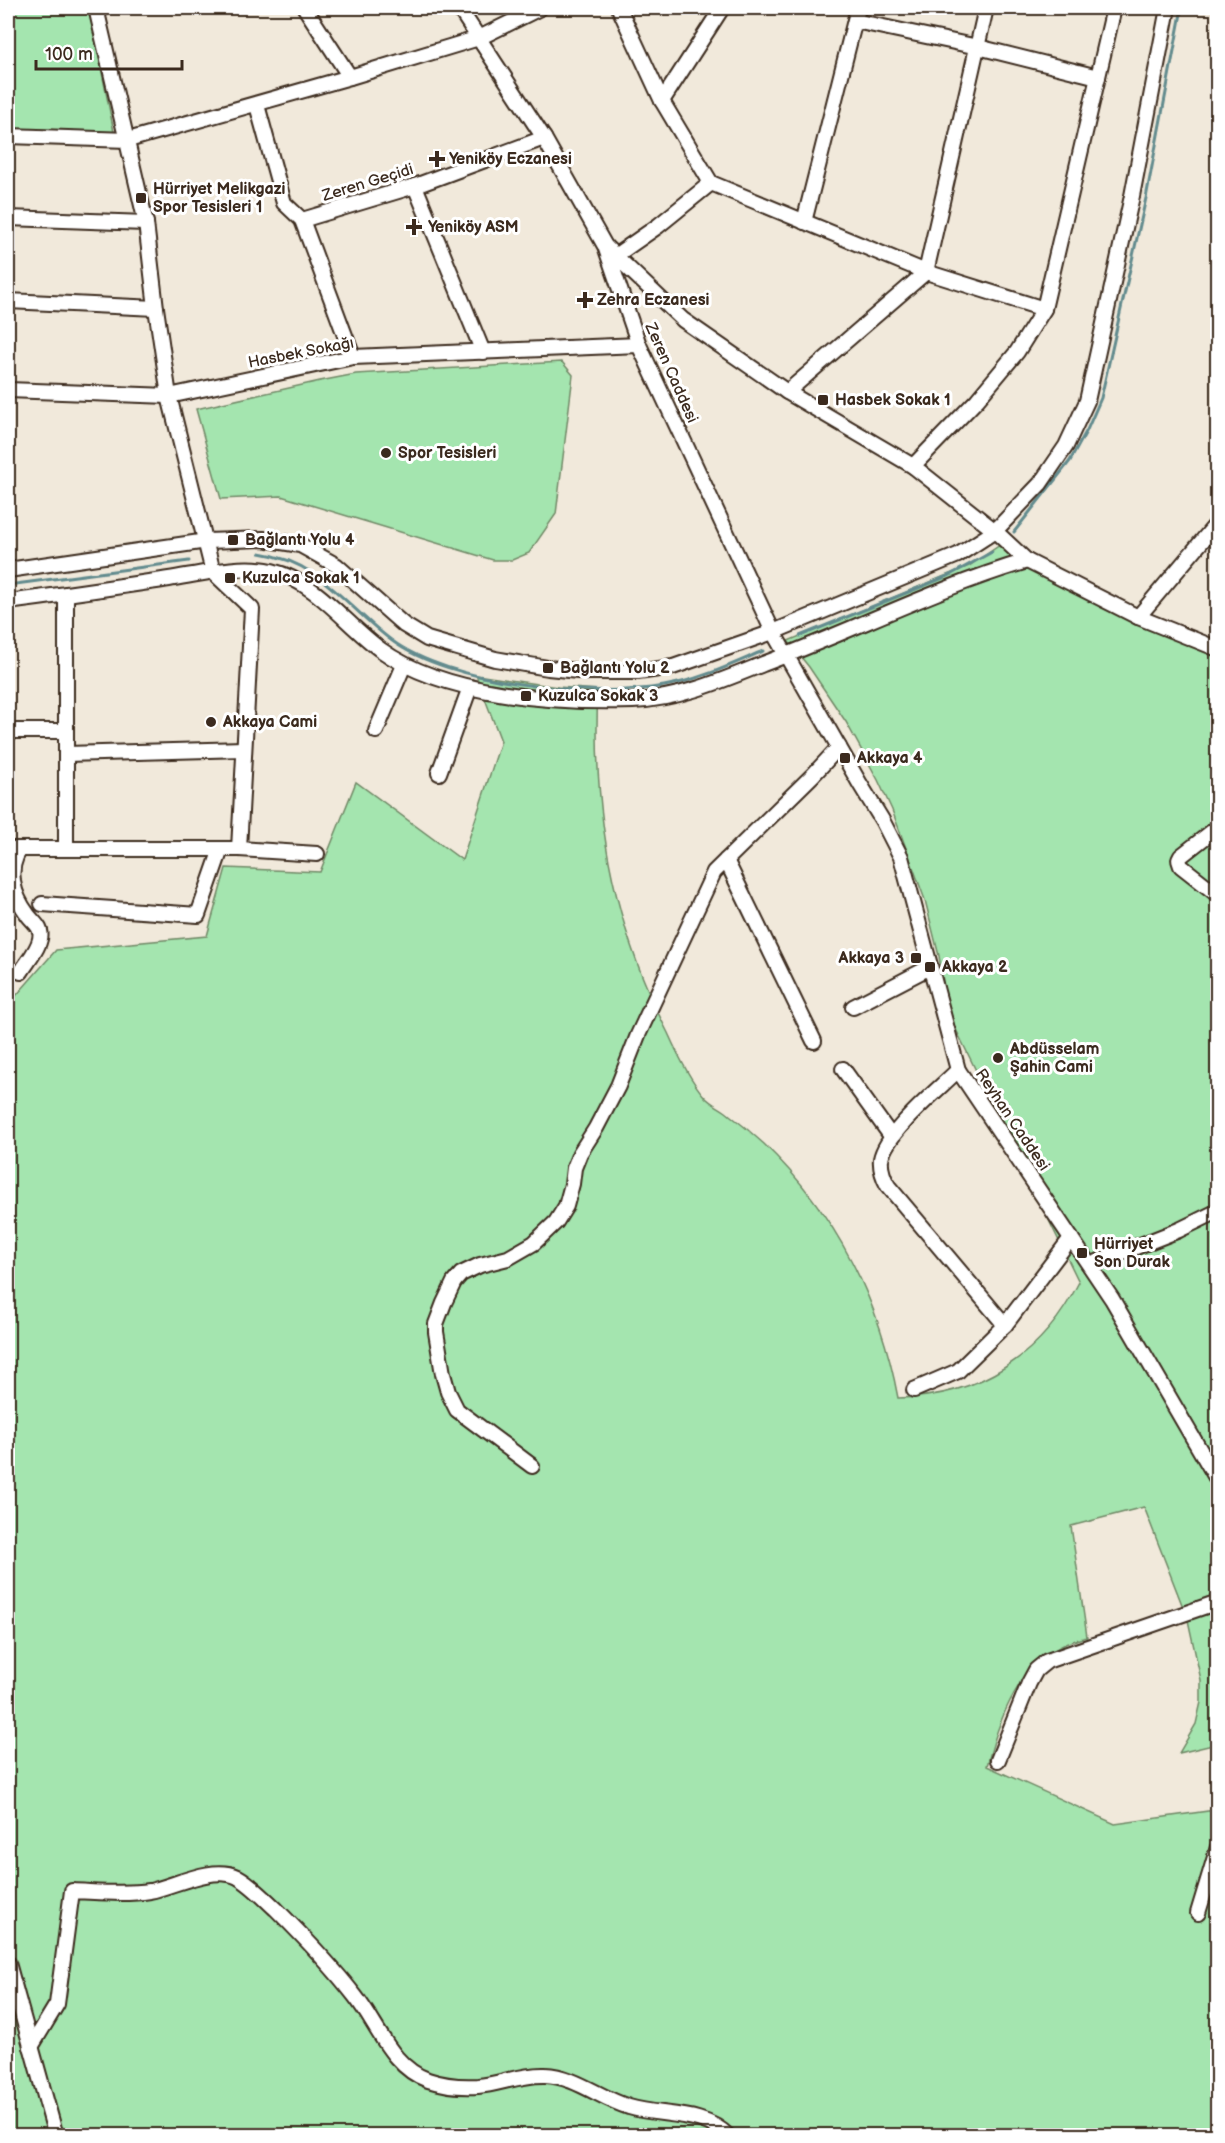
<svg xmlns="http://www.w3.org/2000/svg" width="1225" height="2143" font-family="'Balsamiq Sans',sans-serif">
  <rect width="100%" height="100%" fill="#f1e9db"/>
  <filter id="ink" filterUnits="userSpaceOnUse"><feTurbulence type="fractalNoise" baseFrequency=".0167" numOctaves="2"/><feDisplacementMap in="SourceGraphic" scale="12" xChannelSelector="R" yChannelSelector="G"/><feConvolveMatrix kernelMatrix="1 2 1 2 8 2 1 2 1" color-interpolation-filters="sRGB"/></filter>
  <g filter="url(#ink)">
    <g fill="#a4e5af" stroke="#708866" stroke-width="1.5">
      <path d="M8,8H89L114,132L8,129Z"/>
      <path d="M562,362L573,375L556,514L529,553L512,560H493L281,496L221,499L196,409L320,381L356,374Z"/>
      <path d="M1003,543L1012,553L1217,647V1744L1179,1753L1196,1724L1201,1702V1680L1188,1620L1144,1507L1071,1526L1087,1637C1025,1650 1001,1710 987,1766L1115,1824L1215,1810L1217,1802V2135L8,2136V1005L56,950L207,936L226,868L320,872L356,782L462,860L501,741L476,675L558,687L598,690C592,809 613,926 668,1033C677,1053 690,1080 704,1096C710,1103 719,1107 726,1112C739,1122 752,1133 764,1144C836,1213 880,1301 898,1398C979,1397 1043,1355 1079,1282L948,1013L939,956L925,900L892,810L878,780L846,722L809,667L788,641L969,566Z"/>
    </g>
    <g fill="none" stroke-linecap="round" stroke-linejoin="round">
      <g stroke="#628b8e" stroke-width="3">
        <path d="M1014,532L1070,461L1087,430L1101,398L1146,198L1182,8"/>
        <path d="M260,553C320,562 346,606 391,640C449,684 593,699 664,686C699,680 730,665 763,651"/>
        <path d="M8,585L189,561"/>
        <path d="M800,636L950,575L992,552"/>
      </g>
      <g stroke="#3b2a1e" stroke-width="18">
        <g id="minor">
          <path d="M96,8L146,223L156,308L169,396L213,572"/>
          <path d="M305,8L350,77"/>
          <path d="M459,8L544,138L605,246L639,345L773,632L860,784L882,820L901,857L958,1070L1112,1299L1218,1481"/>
          <path d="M619,8L662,101L711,183L926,272L1044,309"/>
          <path d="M855,21L978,47L1098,77"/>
          <path d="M662,101L722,8"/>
          <path d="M257,105L284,203L302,220L353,357"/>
          <path d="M8,136L128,140L350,77L479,38L540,8"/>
          <path d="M415,186L483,352"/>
          <path d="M8,218L146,223"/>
          <path d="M302,220L415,186L544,138"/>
          <path d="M804,222L858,8"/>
          <path d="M606,247L683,320L787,392L913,466L995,531L1027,561L1138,617L1218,649"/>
          <path d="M615,256L658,226L711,183"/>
          <path d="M8,301L156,308"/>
          <path d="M8,390L169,396L353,357L639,345"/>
          <path d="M787,392L926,272L986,8"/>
          <path d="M913,466L977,400L1017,352L1044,309L1114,8"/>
          <path d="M8,570L207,541L263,539L300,545L336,565L404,625L427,639L495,659L548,668L588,672H638L673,667L773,632L958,555L995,531L1040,484L1066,446L1087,401L1132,196L1168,8"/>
          <path d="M213,572L252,609L239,849"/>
          <path d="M8,602C62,595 115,587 169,579C201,574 240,564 272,571C317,582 345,624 381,650C445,696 556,703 633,701C679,699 721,681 763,664C852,631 936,588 1027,561"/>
          <path d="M1138,617L1218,522"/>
          <path d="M8,731H66"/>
          <path d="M376,731L404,665"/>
          <path d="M66,754L244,749"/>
          <path d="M439,773L470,687"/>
          <path d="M1218,827L1181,856L1179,860L1181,866L1218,895"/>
          <path d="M8,849H239L317,854"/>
          <path d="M20,849C6,870 13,895 28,915C34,923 43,928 40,939C38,950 27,962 21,972"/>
          <path d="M66,849V594"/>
          <path d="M726,860L814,1041"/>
          <path d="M42,904L198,915L221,849"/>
          <path d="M853,1007L930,967"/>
          <path d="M843,1069L891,1136"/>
          <path d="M958,1070C938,1090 886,1132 881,1159C880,1169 883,1177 888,1186L1005,1325L1071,1238"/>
          <path d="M1090,1265L1179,1230L1218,1211"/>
          <path d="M914,1390L958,1371L1005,1325"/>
          <path d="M532,1466L457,1410L448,1392L443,1374L436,1332V1324L444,1303L454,1282L461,1274L480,1265L508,1258L534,1243L556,1222L566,1206L572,1184L574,1168L580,1153L596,1128L618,1086L638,1035L714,872L813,775L839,747"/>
          <path d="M998,1760L1029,1683L1036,1670L1047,1661L1218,1602"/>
          <path d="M1198,1913L1218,1847"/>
          <path d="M8,1963L56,2136"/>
          <path d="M31,2047L57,2004L72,1891C98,1892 124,1895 150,1891C175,1886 212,1865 238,1877C251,1884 265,1899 276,1909C304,1937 331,1965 355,1996C378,2025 391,2067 428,2080C443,2085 462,2087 478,2086C500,2084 522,2074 545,2075C575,2076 601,2099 629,2107C661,2117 703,2110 728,2136"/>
        </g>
      </g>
      <use href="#minor" stroke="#fff" stroke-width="14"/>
    </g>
  </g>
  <g fill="#3b2a1e" stroke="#fff" stroke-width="2">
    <path d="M434 150h6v6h6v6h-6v6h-6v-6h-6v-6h6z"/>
    <rect x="135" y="192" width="12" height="12" rx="3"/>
    <path d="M411 218h6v6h6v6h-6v6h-6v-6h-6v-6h6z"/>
    <path d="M582 291h6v6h6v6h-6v6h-6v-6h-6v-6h6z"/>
    <rect x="817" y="394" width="12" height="12" rx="3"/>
    <circle cx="386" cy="453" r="6"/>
    <rect x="227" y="534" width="12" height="12" rx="3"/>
    <rect x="224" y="572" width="12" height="12" rx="3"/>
    <rect x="542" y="662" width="12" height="12" rx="3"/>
    <rect x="520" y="690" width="12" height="12" rx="3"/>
    <circle cx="211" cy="722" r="6"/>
    <rect x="839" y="752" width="12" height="12" rx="3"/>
    <rect x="910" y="952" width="12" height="12" rx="3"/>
    <rect x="924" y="961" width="12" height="12" rx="3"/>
    <circle cx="998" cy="1058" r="6"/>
    <rect x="1076" y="1247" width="12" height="12" rx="3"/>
  </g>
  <g text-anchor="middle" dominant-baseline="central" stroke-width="6" stroke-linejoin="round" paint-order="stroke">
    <g font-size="16" font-weight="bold" fill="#3b2a1e" stroke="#fff" text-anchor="start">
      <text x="449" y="159">Yeniköy Eczanesi</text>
      <text x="153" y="189">Hürriyet Melikgazi<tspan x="153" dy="18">Spor Tesisleri 1</tspan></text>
      <text x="428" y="227">Yeniköy ASM</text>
      <text x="597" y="300">Zehra Eczanesi</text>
      <text x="835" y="400">Hasbek Sokak 1</text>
      <text x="398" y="453">Spor Tesisleri</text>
      <text x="245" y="540">Bağlantı Yolu 4</text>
      <text x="242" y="578">Kuzulca Sokak 1</text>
      <text x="560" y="668">Bağlantı Yolu 2</text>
      <text x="538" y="696">Kuzulca Sokak 3</text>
      <text x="223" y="722">Akkaya Cami</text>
      <text x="857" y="758">Akkaya 4</text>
      <text x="904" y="958" text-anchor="end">Akkaya 3</text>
      <text x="942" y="967">Akkaya 2</text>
      <text x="1010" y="1049">Abdüsselam<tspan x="1010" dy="18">Şahin Cami</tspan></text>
      <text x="1094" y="1244">Hürriyet<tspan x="1094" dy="18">Son Durak</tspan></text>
    </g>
    <g font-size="16" fill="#3b2a1e" stroke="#fff">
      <text transform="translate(368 183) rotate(-17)">Zeren Geçidi</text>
      <text transform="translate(301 353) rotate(-11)">Hasbek Sokağı</text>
      <text transform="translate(671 373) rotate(66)">Zeren Caddesi</text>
      <text transform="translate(1012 1120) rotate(56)">Reyhan Caddesi</text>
    </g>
  </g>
  <rect width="1225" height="2143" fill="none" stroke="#fff" stroke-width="30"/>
  <rect x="15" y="15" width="1195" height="2113" fill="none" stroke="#3b2a1e" stroke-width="2" filter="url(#ink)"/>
  <path d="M36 60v9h146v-9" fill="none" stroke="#3b2a1e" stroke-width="3"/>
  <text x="45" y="60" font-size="18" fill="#3b2a1e" stroke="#ffffff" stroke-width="4.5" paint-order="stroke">100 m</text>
</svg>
